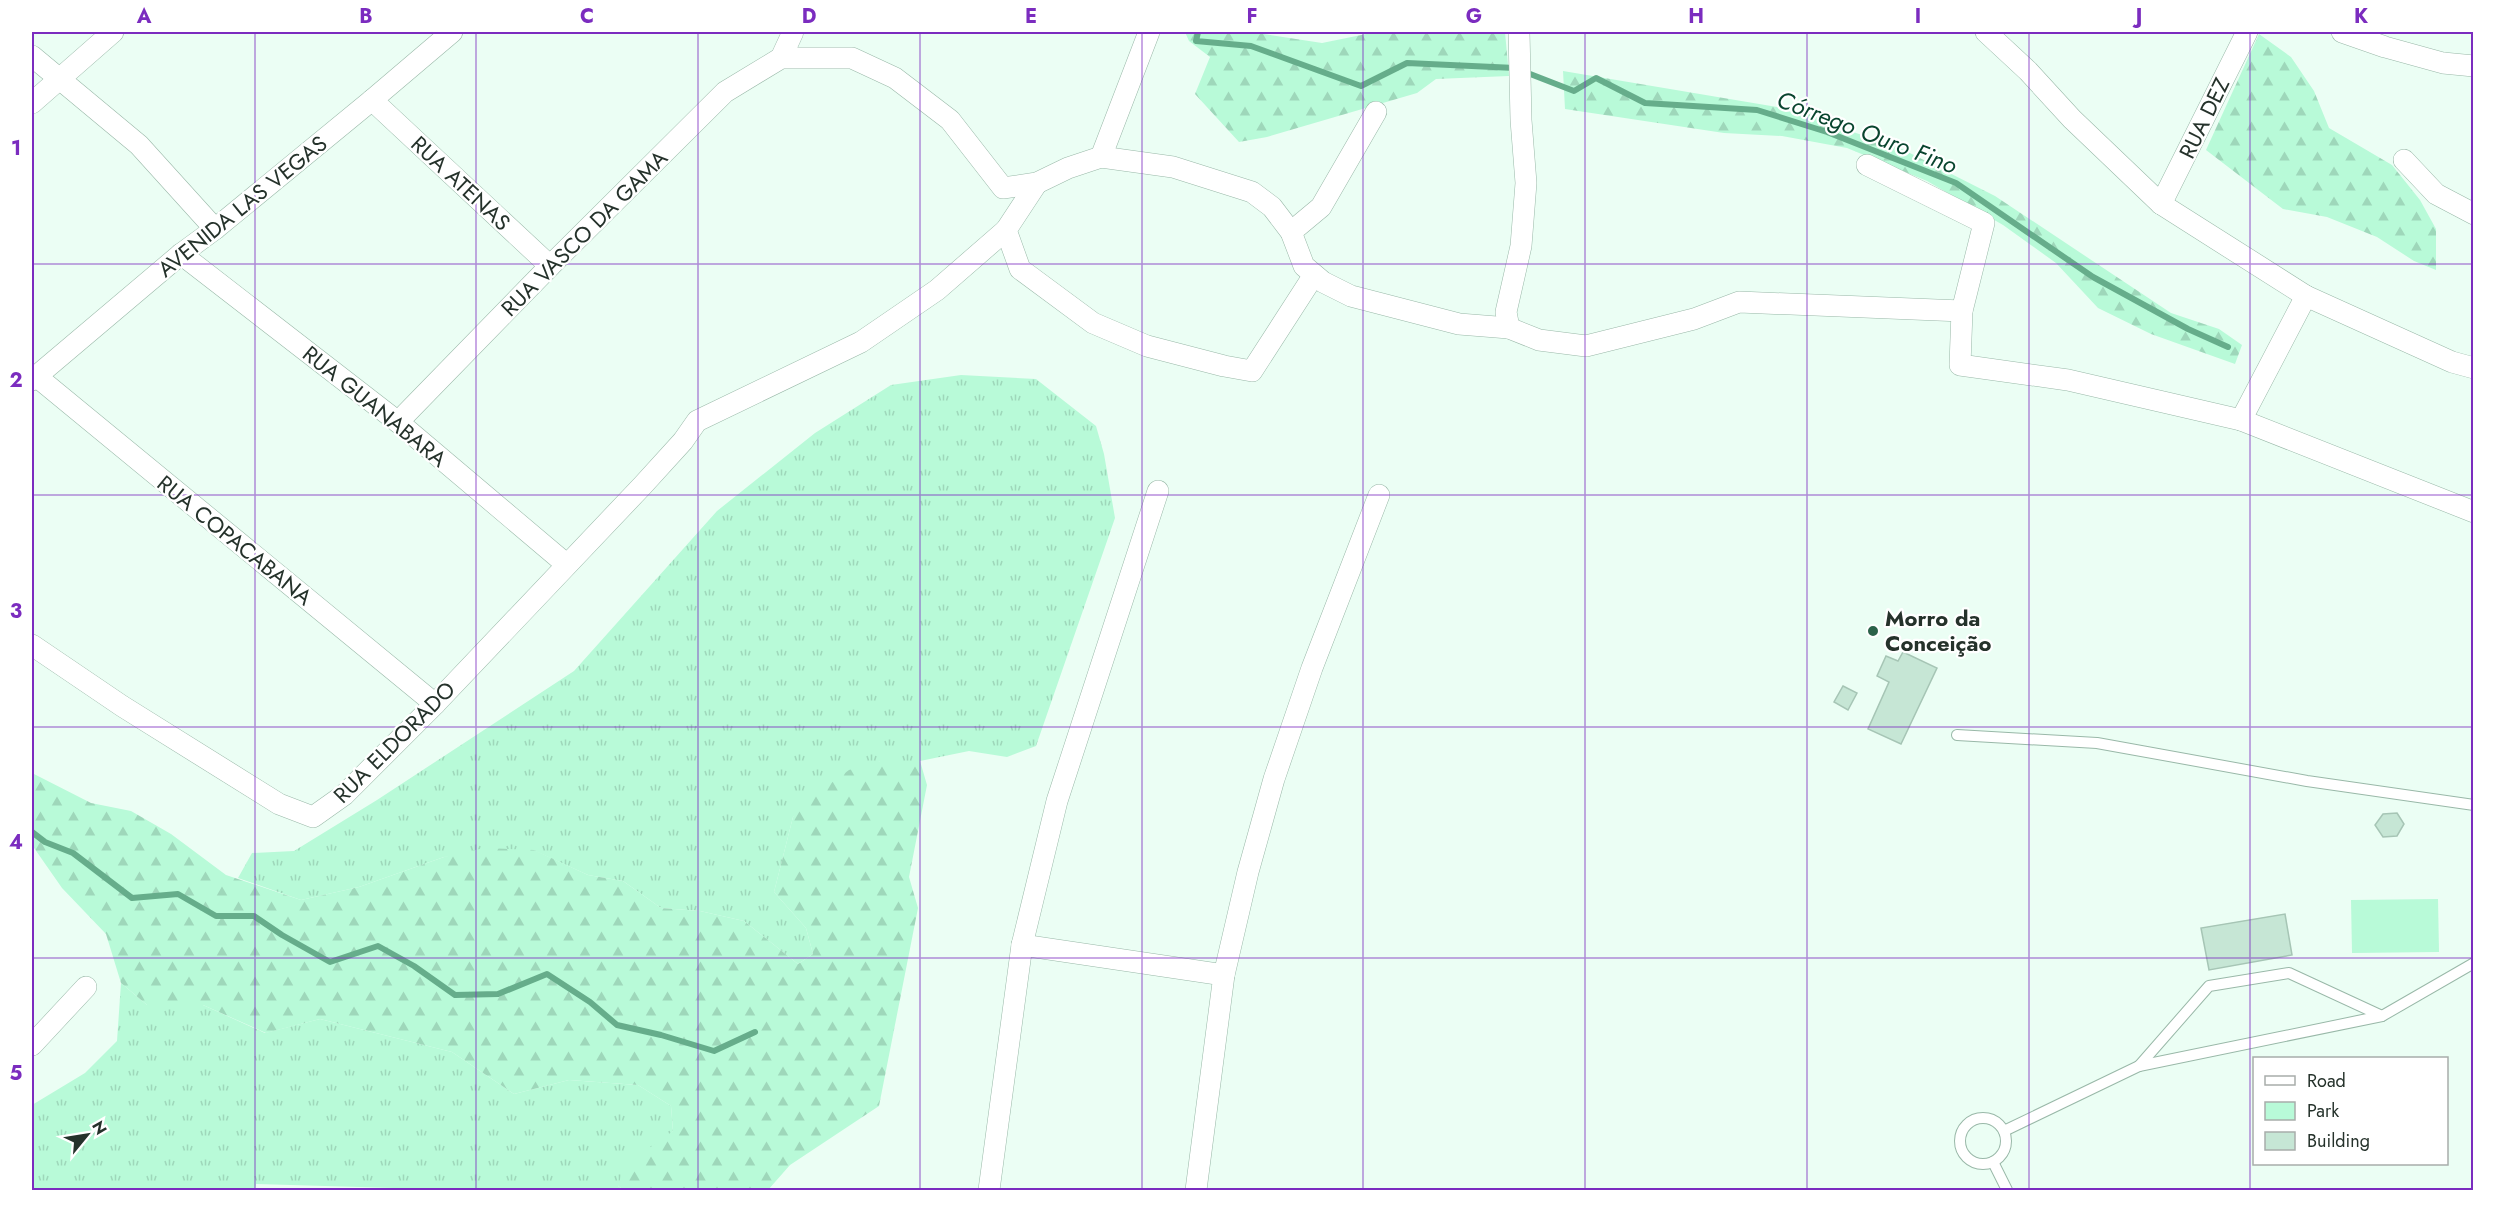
<svg xmlns="http://www.w3.org/2000/svg" width="2505" height="1222" font-family="Jost,sans-serif">
  <defs>
    <pattern id="grass-tufts" width="24" height="20" patternUnits="userSpaceOnUse" patternTransform="scale(1.5)"><rect width="24" height="20" fill="#b8fad8"/><path d="M3 7l-1-3M5 7V3M7 7l1-3M15 17l-1-3M17 17v-4M19 17l1-3" fill="none" stroke="#9ed7ba"/></pattern>
    <pattern id="forest-firs" width="22" height="20" patternUnits="userSpaceOnUse" patternTransform="scale(1.5)"><rect width="22" height="20" fill="#b8fad8"/><path d="M5 1l3.5 6h-7zM16 11l3.5 6h-7z" fill="#9ed7ba"/></pattern>
  </defs>
  <rect width="100%" height="100%" fill="#ebfef4"/>
  <g fill="url(#grass-tufts)">
    <path d="M961,375L1036,379L1096,426L1104,454L1115,518L1036,746L1007,757L969,751L920,761H880L793,817L774,892L806,928L813,954L798,964L744,921L700,911L661,908L623,881L588,875L533,850L444,857L359,887L301,900L238,878L252,853L294,851L377,800L574,671L717,511L815,433L891,385Z"/>
    <path d="M121,983L147,1005H203L265,1033L320,1019L452,1052L514,1094L569,1080L638,1085L671,1106L673,1131L618,1186L624,1190H463L256,1184L255,1190H32V1105L85,1073L117,1041Z"/>
  </g>
  <g fill="url(#forest-firs)">
    <path d="M1185,32H1251L1322,43L1376,32H1505L1509,76L1436,79L1417,93L1267,137L1239,142L1195,94L1210,57L1189,41Z"/>
    <path d="M2259,34L2291,57L2314,91L2329,128L2392,165L2420,200L2436,229V270L2414,261L2377,237L2327,217L2283,209L2206,150Z"/>
    <path d="M1563,71L1801,111L1856,133L1896,146L1995,196L2171,313L2219,329L2242,345L2235,364L2151,334L2098,308L2056,263L2003,225L1927,181L1847,148L1782,136L1724,133L1565,109Z"/>
    <path d="M880,761H920L927,785L909,877L918,908L879,1106L790,1165L768,1190H624L618,1186L624,1166L673,1131L671,1106L638,1085L569,1080L514,1094L452,1052L320,1019L266,1033L203,1005H147L121,983L106,934L62,888L32,845V773L91,803L131,811L171,834L226,875L301,900L359,887L444,857L484,848L534,850L588,875L623,881L661,908L700,911L744,921L798,964L813,954L806,928L774,892L793,817L816,794L849,770Z"/>
  </g>
  <path fill="#b8fad8" d="M2438,899L2439,952L2352,953L2351,900Z"/>
  <g fill="none" stroke-linecap="round" stroke-linejoin="round">
    <g stroke="#66ad8b" stroke-width="6">
      <path d="M1198,32L1196,41L1251,46L1361,86L1407,63L1515,68"/>
      <path d="M1525,72L1574,91L1596,78L1645,103L1757,110L1827,132L1956,183L2093,277L2188,329L2228,347"/>
      <path d="M32,832L45,842L73,853L132,898L178,894L216,916H254L282,935L330,962L378,946L414,966L455,995L498,994L547,974L590,1002L617,1025L661,1035L714,1051L755,1032"/>
    </g>
  </g>
  <g fill="#c6e6d5" stroke="#a6c5b5" stroke-width="1.5">
    <path d="M1903,652L1937,668L1901,744L1868,729L1889,682L1877,676L1886,656L1898,661Z"/>
    <path d="M1843,686L1857,693L1848,710L1834,702Z"/>
    <path d="M2397,813L2404,824L2397,836L2383,837L2375,825L2383,814Z"/>
    <path d="M2285,914L2292,955L2209,970L2201,928Z"/>
  </g>
  <g fill="none" stroke-linecap="round" stroke-linejoin="round">
    <g stroke="#99b8a8" stroke-width="12">
      <g id="service">
        <path d="M1957,735L2097,743L2307,781L2474,805"/>
        <path d="M2139,1066L2209,986L2289,973L2382,1016"/>
        <circle cx="1983" cy="1141" r="23"/>
        <path d="M2004,1131L2139,1066L2382,1016L2474,963"/>
        <path d="M1993,1162L2007,1190"/>
      </g>
    </g>
    <g stroke="#99b8a8" stroke-width="22">
      <g id="minor">
        <path d="M1986,32L2028,71L2072,119L2161,204L2306,296L2452,362L2474,368"/>
        <path d="M2342,32L2385,47L2443,63L2474,66"/>
        <path d="M32,56L139,145L215,229"/>
        <path d="M781,58L793,32"/>
        <path d="M372,100L550,266"/>
        <path d="M32,103L113,32"/>
        <path d="M1101,157L1149,32"/>
        <path d="M2404,160L2436,194L2474,214"/>
        <path d="M1867,165L1984,223L1962,311L1960,365L2068,380L2241,420L2474,512"/>
        <path d="M1037,183L1006,230L1020,269L1093,323L1147,346L1224,366L1252,371L1314,275"/>
        <path d="M2161,204L2247,32"/>
        <path d="M1291,232L1321,207L1376,112"/>
        <path d="M181,254L398,422L566,564"/>
        <path d="M1509,328L1506,312L1521,246L1526,183L1521,120L1519,32"/>
        <path d="M36,376L435,704"/>
        <path d="M32,380L181,254L215,229L372,100L452,32"/>
        <path d="M2241,420L2306,296"/>
        <path d="M398,422L550,266L725,92L781,58H852L895,78L950,120L1003,188L1037,183L1068,168L1101,157L1173,167L1252,192L1272,207L1291,232L1304,266L1323,282L1351,296L1459,324L1509,328L1539,340L1586,346L1694,319L1739,302L1962,311"/>
        <path d="M32,645L122,706L279,804L313,817L344,795L435,704L643,485L683,441L697,421L861,342L937,290L1006,230"/>
        <path d="M1022,945L1224,975"/>
        <path d="M32,1045L86,987"/>
        <path d="M989,1190L1022,945L1057,801L1158,491"/>
        <path d="M1196,1190L1224,975L1248,872L1274,779L1312,668L1379,495"/>
      </g>
    </g>
    <use href="#service" stroke="#fff" stroke-width="10"/>
    <use href="#minor" stroke="#fff" stroke-width="21"/>
  </g>
  <path fill="none" stroke="#7b2cbf" stroke-width="1.5" stroke-opacity="0.55" d="M255,32V1190M476,32V1190M698,32V1190M920,32V1190M1142,32V1190M1363,32V1190M1585,32V1190M1807,32V1190M2029,32V1190M2250,32V1190M32,264H2474M32,495H2474M32,727H2474M32,958H2474"/>
  <circle fill="#2b6249" stroke="#fff" stroke-width="2" cx="1873" cy="631" r="6"/>
  <g text-anchor="middle" dominant-baseline="central" stroke-width="4.5" stroke-linejoin="round" paint-order="stroke">
    <g font-size="22" fill="#25322b" stroke="#fff">
      <text transform="translate(2204 118) rotate(-64)">RUA DEZ</text>
      <text transform="translate(461 183) rotate(43)">RUA ATENAS</text>
      <text transform="translate(242 206) rotate(-39)">AVENIDA LAS VEGAS</text>
      <text transform="translate(584 233) rotate(-45)">RUA VASCO DA GAMA</text>
      <text transform="translate(375 406) rotate(39)">RUA GUANABARA</text>
      <text transform="translate(235 540) rotate(39)">RUA COPACABANA</text>
      <text transform="translate(394 742) rotate(-45)">RUA ELDORADO</text>
    </g>
    <g font-size="22" font-weight="bold" fill="#25322b" stroke="#fff" text-anchor="start">
      <text x="1885" y="618">Morro da<tspan x="1885" dy="25">Conceição</tspan></text>
    </g>
    <g font-size="24" font-style="italic" fill="#09452f" stroke="#fff">
      <text transform="translate(1867 132) rotate(21)">Córrego Ouro Fino</text>
    </g>
  </g>
  <rect width="2505" height="1222" fill="none" stroke="#ffffff" stroke-width="66"/>
  <rect x="2253" y="1057" width="195" height="108" fill="#ffffff" stroke="#a8adaa" stroke-width="1.5"/>
  <rect x="2265" y="1076" width="30" height="9" fill="#ffffff" stroke="#a8adaa" stroke-width="1.5"/>
  <text x="2307" y="1087" font-size="18" fill="#25322b">Road</text>
  <rect x="2265" y="1102" width="30" height="18" fill="#b8fad8" stroke="#a8adaa" stroke-width="1.5"/>
  <text x="2307" y="1117" font-size="18" fill="#25322b">Park</text>
  <rect x="2265" y="1132" width="30" height="18" fill="#c6e6d5" stroke="#a8adaa" stroke-width="1.5"/>
  <text x="2307" y="1147" font-size="18" fill="#25322b">Building</text>
  <g transform="translate(87 1135) rotate(60)" stroke="#ffffff" stroke-width="4.5" paint-order="stroke">
  <path d="M0-4.5L10 22L0 15L-10 22Z" fill="#25322b"/>
  <text y="-9" font-size="16" font-weight="bold" text-anchor="middle" fill="#25322b">N</text>
  </g>
  <rect x="33" y="33" width="2439" height="1156" fill="none" stroke="#7b2cbf" stroke-width="2"/>
  <g font-size="20" text-anchor="middle" font-weight="bold" fill="#7b2cbf">
    <text x="144" y="23">A</text>
    <text x="366" y="23">B</text>
    <text x="587" y="23">C</text>
    <text x="809" y="23">D</text>
    <text x="1031" y="23">E</text>
    <text x="1252" y="23">F</text>
    <text x="1474" y="23">G</text>
    <text x="1696" y="23">H</text>
    <text x="1918" y="23">I</text>
    <text x="2139" y="23">J</text>
    <text x="2361" y="23">K</text>
    <text x="16" y="155">1</text>
    <text x="16" y="387">2</text>
    <text x="16" y="618">3</text>
    <text x="16" y="849">4</text>
    <text x="16" y="1080">5</text>
  </g>
</svg>
